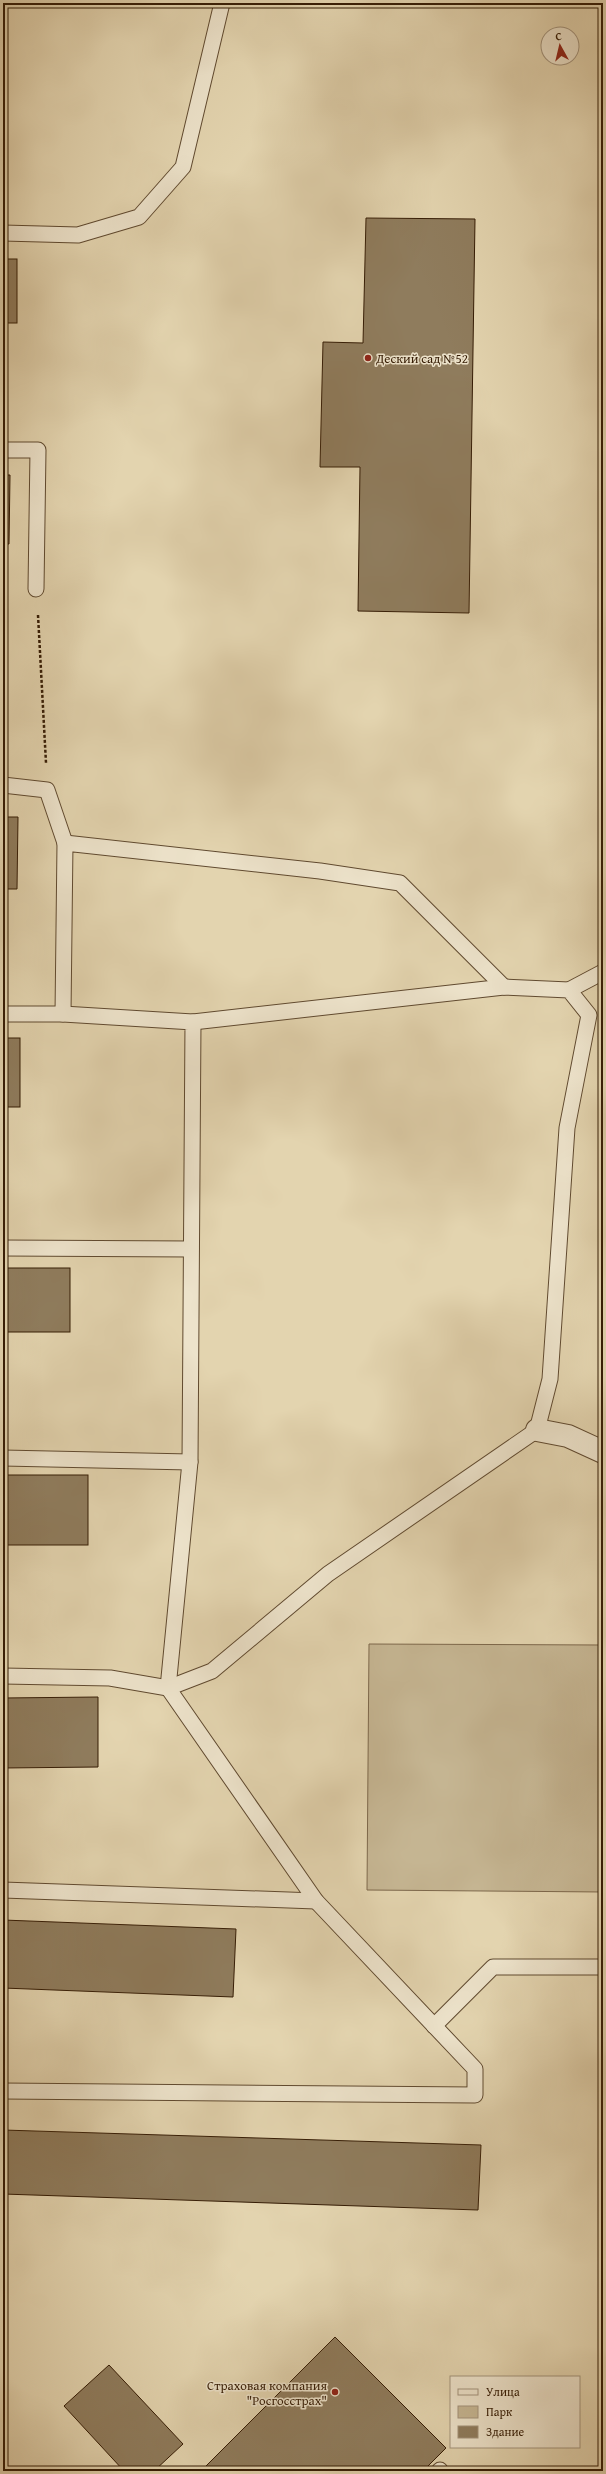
<svg xmlns="http://www.w3.org/2000/svg" width="606" height="2474" font-family="'Gentium Book Plus',serif">
  <rect width="100%" height="100%" fill="#e3d4af"/>
  <filter id="stains"><feTurbulence type="fractalNoise" baseFrequency=".005" numOctaves="4"/><feColorMatrix values="0 0 0 0 .2 0 0 0 0 .09 0 0 0 0 .02 0 0 0 .5 -.17"/></filter>
  <radialGradient id="worn" r=".72"><stop offset=".6" stop-color="#630" stop-opacity="0"/><stop offset="1" stop-color="#630" stop-opacity=".3"/></radialGradient>
  <path fill="#c5b592" stroke="#7d684c" d="M369,1644L603,1645V1892L367,1890Z"/>
  <g fill="#8f7c5d" stroke="#351c05">
    <path d="M366,218L475,219L469,613L358,611L360,467H320L323,342L363,343Z"/>
    <rect x="3" y="259" width="14" height="64"/>
    <path d="M3,475H10L9,544H3Z"/>
    <path d="M3,817H18L17,889H3Z"/>
    <rect x="3" y="1038" width="17" height="69"/>
    <rect x="3" y="1268" width="67" height="64"/>
    <rect x="3" y="1475" width="85" height="70"/>
    <path d="M98,1697V1767L3,1768V1698Z"/>
    <path d="M3,1920L236,1929L233,1997L3,1988Z"/>
    <path d="M3,2130L481,2145L478,2210L3,2194Z"/>
    <path d="M335,2337L446,2448L423,2471H201Z"/>
    <path d="M109,2365L183,2444L154,2471H124L64,2406Z"/>
  </g>
  <g fill="none" stroke-linecap="round" stroke-linejoin="round">
    <g stroke="#604a30" stroke-width="17">
      <g id="service">
        <path d="M3,233L78,235L139,217L183,167L222,3"/>
        <path d="M3,450H38L36,589"/>
        <path d="M3,785L47,790L65,843"/>
        <path d="M569,990L603,972"/>
        <path d="M3,1014H63L193,1022L190,1462L168,1688L316,1901L475,2069V2095L3,2091"/>
        <path d="M63,1014L65,843L320,871L400,883L504,987"/>
        <path d="M3,1248L191,1249"/>
        <path d="M3,1458L190,1462"/>
        <path d="M3,1676L110,1678L168,1688L212,1671L328,1574L537,1430L550,1379L567,1128L589,1015L569,990L504,987L193,1022"/>
        <path d="M3,1890L316,1901"/>
        <path d="M434,2026L493,1967H603"/>
        <path d="M439,2471L440,2470"/>
      </g>
    </g>
    <g stroke="#604a30" stroke-width="24">
      <path id="minor" d="M537,1430L568,1436L603,1452"/>
    </g>
    <path stroke="#351c05" stroke-width="2.5" stroke-dasharray="3 2" stroke-linecap="butt" d="M38,615L46,763"/>
    <use href="#service" stroke="#ede3cb" stroke-width="15"/>
    <use href="#minor" stroke="#ede3cb" stroke-width="22"/>
  </g>
  <g fill="#8f2418" stroke="#ede3cb" stroke-width="1.5">
    <circle cx="368" cy="358" r="4"/>
    <circle cx="335" cy="2392" r="4"/>
  </g>
  <g text-anchor="middle" dominant-baseline="central" stroke-width="3" stroke-linejoin="round" paint-order="stroke">
    <g font-size="13" fill="#351c05" stroke="#ede3cb" text-anchor="start">
      <text x="376" y="358">Деский сад №52</text>
      <text x="327" y="2385" text-anchor="end">Страховая компания<tspan x="327" dy="15">"Росгосстрах"</tspan></text>
    </g>
  </g>
  <rect width="606" height="2474" fill="none" stroke="#e3d4af" stroke-width="16"/>
  <rect x="4" y="4" width="598" height="2466" fill="none" stroke="#351c05" stroke-width="2"/>
  <rect x="8" y="8" width="590" height="2458" fill="none" stroke="#351c05"/>
  <rect x="450" y="2376" width="130" height="72" fill="#ede3cb" stroke="#a3937c"/>
  <rect x="458" y="2389" width="20" height="6" fill="#ede3cb" stroke="#a3937c"/>
  <text x="486" y="2396" font-size="12" fill="#351c05">Улица</text>
  <rect x="458" y="2406" width="20" height="12" fill="#c5b592" stroke="#a3937c"/>
  <text x="486" y="2416" font-size="12" fill="#351c05">Парк</text>
  <rect x="458" y="2426" width="20" height="12" fill="#8f7c5d" stroke="#a3937c"/>
  <text x="486" y="2436" font-size="12" fill="#351c05">Здание</text>
  <g transform="translate(560 46) rotate(352)"><circle r="19" fill="#ede3cb" stroke="#a3937c"/>
  <path d="M0-3L7 15L0 10L-7 15Z" fill="#8f2418"/>
  <text y="-6" font-size="11" font-weight="bold" text-anchor="middle" fill="#351c05">С</text>
  </g>
  <rect width="100%" height="100%" filter="url(#stains)"/>
  <rect width="100%" height="100%" fill="url(#worn)"/>
</svg>
